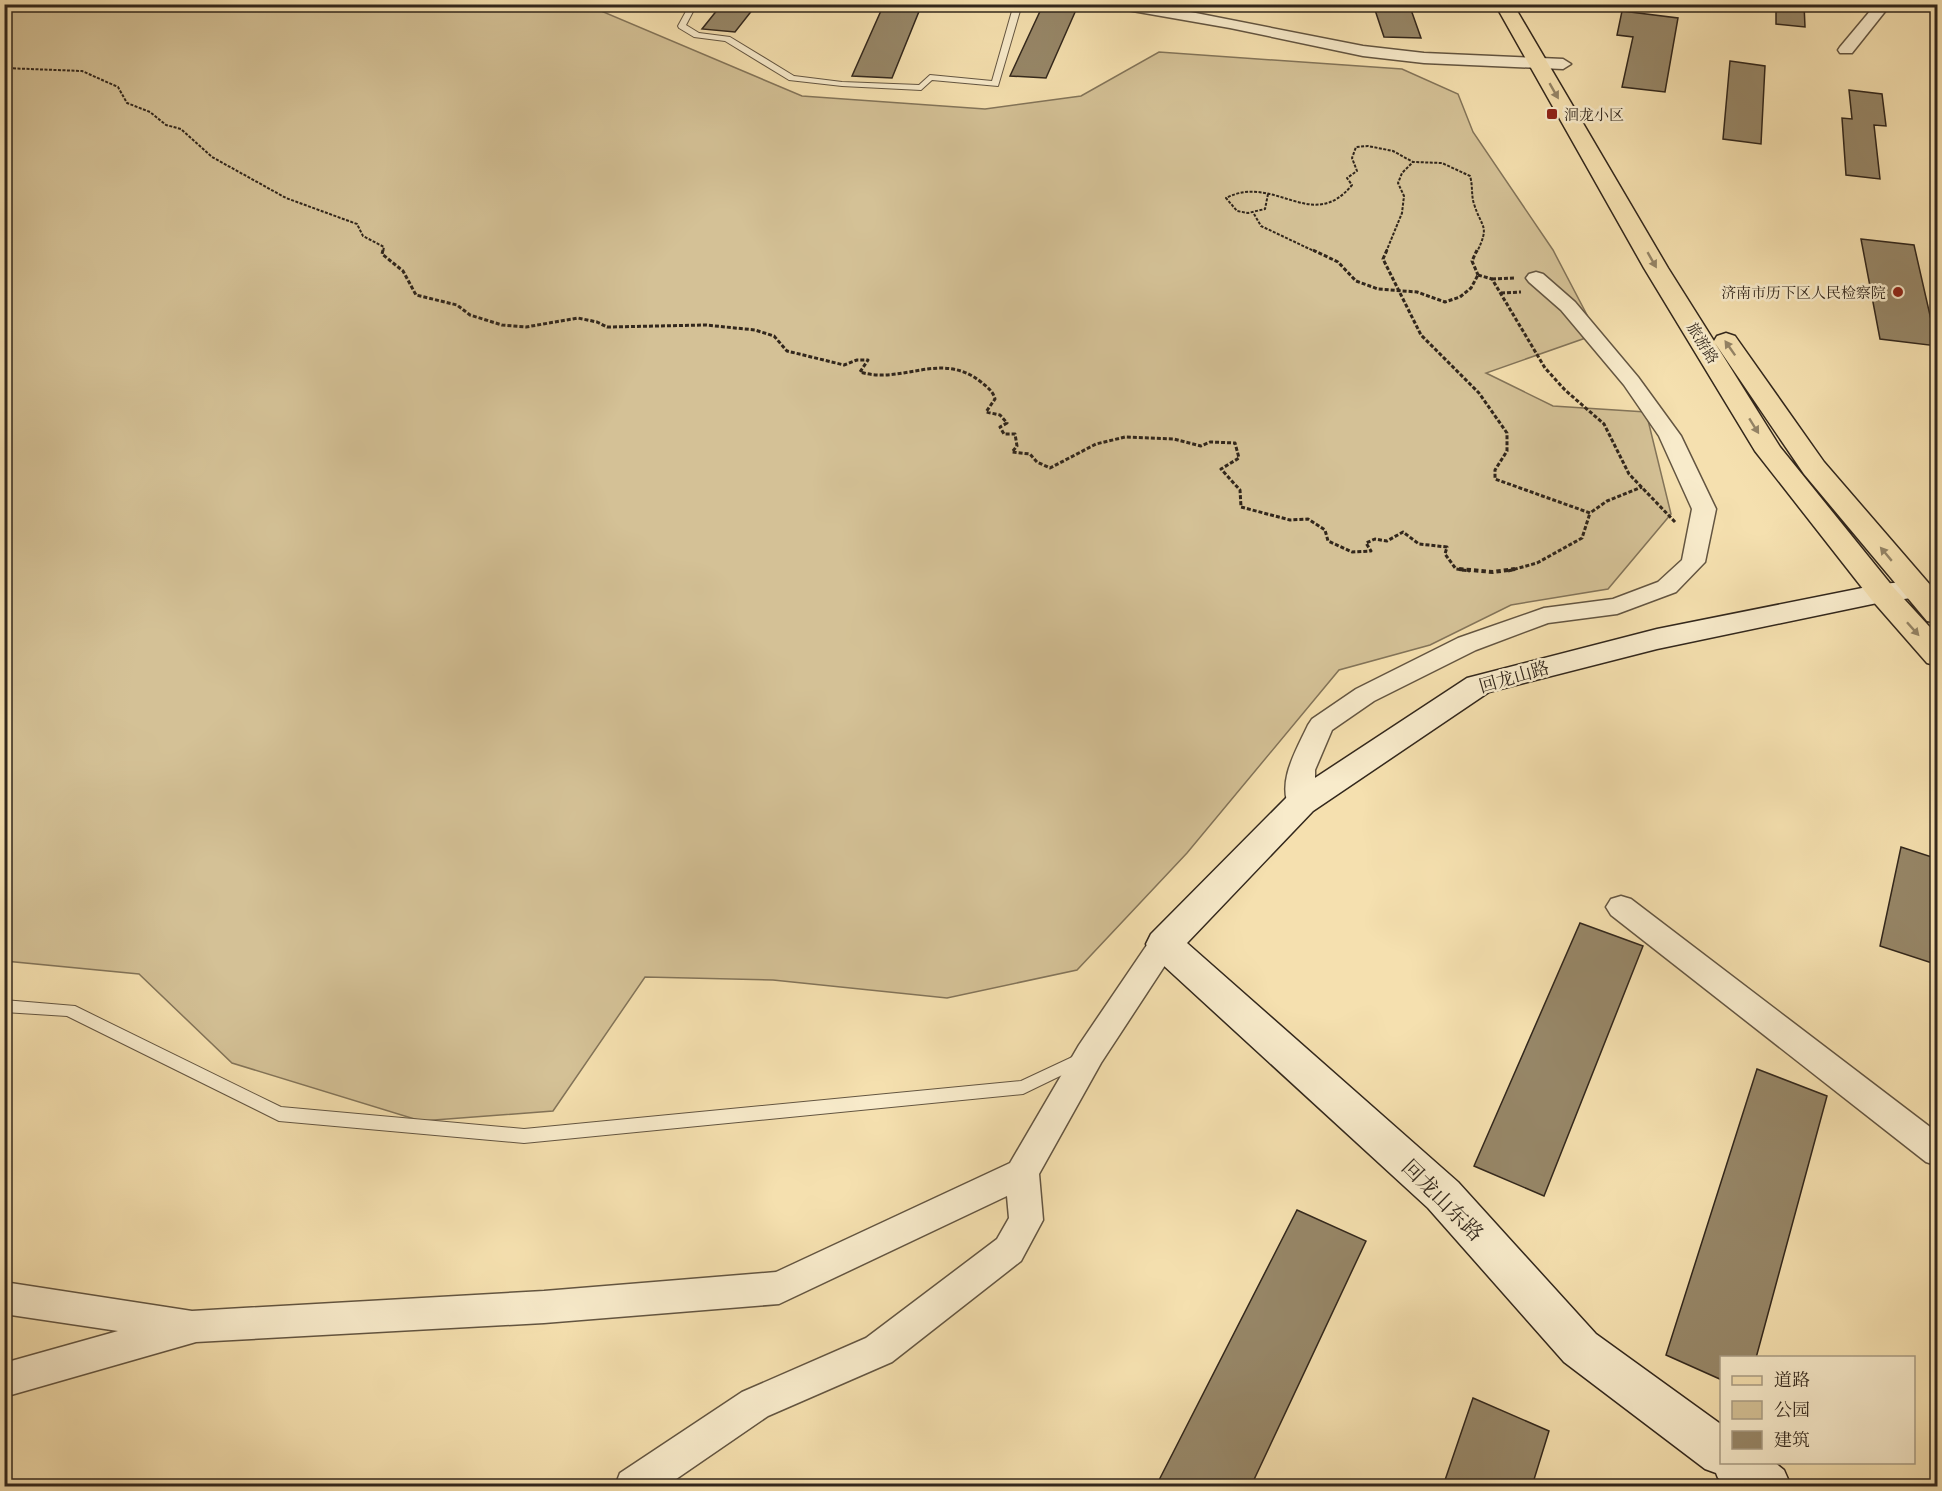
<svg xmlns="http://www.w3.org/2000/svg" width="1942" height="1491" font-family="'Libre Caslon Text','Noto Serif SC',serif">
  <rect width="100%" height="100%" fill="#f5e0af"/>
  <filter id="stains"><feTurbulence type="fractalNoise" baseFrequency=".00333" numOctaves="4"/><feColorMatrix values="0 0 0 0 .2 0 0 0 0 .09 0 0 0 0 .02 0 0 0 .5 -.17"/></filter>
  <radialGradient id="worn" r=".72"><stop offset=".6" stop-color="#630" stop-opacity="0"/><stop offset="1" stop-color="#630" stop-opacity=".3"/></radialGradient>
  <path fill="#d4c196" stroke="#837459" stroke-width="1.5" d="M4,5H606L601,11L802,96L985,109L1081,96L1159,52L1402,69L1458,94L1473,132L1553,250L1597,334L1486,373L1553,406L1646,412L1671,514L1608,589L1511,605L1430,645L1339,670L1187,853L1077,970L947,998L773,980L645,977L553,1111L421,1121L232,1063L139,974L5,961Z"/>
  <g fill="#978768" stroke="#32271c" stroke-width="1.5">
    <path d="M722,4H757L735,32L702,29Z"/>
    <path d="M884,4H922L892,78L852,76Z"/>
    <path d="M1373,4H1409L1421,38L1384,37Z"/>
    <path d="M1776,4H1804L1805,27L1776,24Z"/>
    <path d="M1042,7L1076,10L1046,78L1010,76Z"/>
    <path d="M1622,11L1678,18L1665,92L1622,87L1633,37L1617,35Z"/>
    <path d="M1730,61L1765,66L1761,144L1723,139Z"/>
    <path d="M1849,90L1882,94L1886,126L1874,125L1880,179L1846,175L1842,118L1852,119Z"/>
    <path d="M1861,239L1914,245L1937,346L1880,339Z"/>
    <path d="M1901,847L1938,859V965L1880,946Z"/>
    <path d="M1580,923L1643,946L1544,1196L1474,1166Z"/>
    <path d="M1757,1069L1827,1096L1756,1358H1722V1380L1666,1355Z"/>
    <path d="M1297,1210L1366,1241L1251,1486H1156Z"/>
    <path d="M1473,1398L1549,1431L1532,1486H1443Z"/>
  </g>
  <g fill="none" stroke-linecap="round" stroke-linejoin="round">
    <g stroke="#635541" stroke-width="2">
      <g id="lane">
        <path d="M690,4H697L686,25L699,33L730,37L794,76L842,82L919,85L930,75L992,81L1014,4H1022L998,86L932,80L921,90L842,86L789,80L725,41L694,37L679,28L678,26Z"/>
        <path d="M4,1000L75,1006L281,1107L524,1129L1021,1081L1083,1052L1089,1054L1091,1058L1089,1062L1023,1094L524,1143L279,1121L67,1016L4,1012Z"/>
      </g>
    </g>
    <g stroke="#635541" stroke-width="3">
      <g id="street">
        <path d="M1114,4H1150L1363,46L1424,53L1563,59L1571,64L1563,69L1424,63L1363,56L1230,28L1121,9Z"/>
        <path d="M1876,4H1891L1852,53H1840L1838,50L1840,47Z"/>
        <path d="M1536,272L1543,274L1575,302L1638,377L1681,436L1716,509L1705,562L1676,592L1617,614L1548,623L1476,650L1374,701L1332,730L1315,770V803L1311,810L1301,813L1291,810C1275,784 1297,749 1308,725L1312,719L1356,689L1458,638L1544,608L1613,599L1658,582L1682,560L1692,509L1659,436L1624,385L1561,310L1529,282L1526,278L1529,274Z"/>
        <path d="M1621,896L1631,899L1938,1133V1166L1926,1162L1611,915L1606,907L1611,899Z"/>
        <path d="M1164,933L1175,936L1179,944L1101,1063L1039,1174L1043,1220L1021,1261L892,1362L768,1416L666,1486H615L620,1473L742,1392L866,1338L997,1239L1009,1218L1007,1196L779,1304L544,1323L196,1342L4,1397V1363L118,1331L4,1314V1282L192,1311L544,1291L776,1272L1010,1163L1079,1045L1153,936Z"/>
      </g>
    </g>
    <g stroke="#32271c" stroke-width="3">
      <path id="secondary" d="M1915,581L1926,584L1930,590L1926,596L1882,602L1657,649L1489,692L1313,811L1187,943L1458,1182L1596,1334L1722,1425V1462H1774L1784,1470L1791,1486H1730L1718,1478L1716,1473L1705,1469L1564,1362L1428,1208L1151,954L1146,944L1151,934L1289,795L1467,678L1657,629L1882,584Z"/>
    </g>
    <g stroke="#32271c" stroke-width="3">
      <path id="primary" d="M1495,4H1513L1668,268L1714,341L1717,336L1726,333L1735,336L1824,462L1938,594V623L1927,621L1804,474L1715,343L1780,447L1893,587L1938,636V666L1927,663L1871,599L1755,451L1644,268Z"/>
    </g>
    <g stroke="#32271c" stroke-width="2" stroke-dasharray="3 1.5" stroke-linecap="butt">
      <path d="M4,68L82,71L118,87L127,103L150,112L166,125L181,129L212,157L286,198L357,224L363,236L384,247L383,252"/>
      <path d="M1268,194L1265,209L1248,213L1237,211L1226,198C1275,173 1312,234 1352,185L1347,178L1357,171L1352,158L1356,147L1368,146L1393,151L1413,162L1442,163L1470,176C1473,186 1471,195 1474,204C1482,229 1490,225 1477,252"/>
      <path d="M1254,214L1261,226L1316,252"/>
      <path d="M1386,252L1402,213L1404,196L1398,183L1402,173L1413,162"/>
    </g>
    <g stroke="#32271c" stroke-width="3" stroke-dasharray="4 2" stroke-linecap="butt">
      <path d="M383,250L382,254L403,271L416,295L457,305L470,315L502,325L526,327L578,318L597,322L607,327L706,325L755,330L774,336L787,351L844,365L857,360H868L860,372C903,385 941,350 981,382C987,387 993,391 995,399L986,412L1000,415L1007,423L1000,427L1004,434H1015L1017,446L1012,452L1030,454L1037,462L1050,468L1096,444L1125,437L1174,439L1201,446L1210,442L1235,443L1239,458L1221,469L1240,490L1241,507L1290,520L1308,519L1325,530L1328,541L1352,552L1371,551L1366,543L1375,539L1387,541L1403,532L1419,544L1447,547L1445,554L1456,569L1470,571"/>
      <path d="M1313,250L1338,262L1356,281L1378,289L1417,292L1445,302L1460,297L1471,288L1478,275"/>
      <path d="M1387,250L1383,259L1421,335L1479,393L1507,433V451L1495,470V479L1590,513L1607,501L1642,487"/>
      <path d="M1477,250L1472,261L1478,275"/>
      <path d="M1478,275L1492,279L1545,368L1565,390L1604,424L1629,474L1676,523"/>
      <path d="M1492,279L1514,278"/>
      <path d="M1501,293L1521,292"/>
      <path d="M1508,571L1537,563L1582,538L1590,513"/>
    </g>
    <path stroke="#32271c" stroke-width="4" stroke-dasharray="4.5 3" stroke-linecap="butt" d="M1459,569L1493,572L1515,569"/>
    <use href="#lane" fill="#f8ebcb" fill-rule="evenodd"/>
    <use href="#street" fill="#f8ebcb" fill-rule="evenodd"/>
    <use href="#secondary" fill="#f8ebcb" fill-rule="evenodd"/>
    <use href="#primary" fill="#f5e0af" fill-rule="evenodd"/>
  </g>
  <defs><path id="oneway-solid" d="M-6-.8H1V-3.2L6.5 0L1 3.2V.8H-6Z" transform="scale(1.5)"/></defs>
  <g fill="#948466">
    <use href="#oneway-solid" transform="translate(1554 91) rotate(60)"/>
    <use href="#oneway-solid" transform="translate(1652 260) rotate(60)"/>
    <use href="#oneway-solid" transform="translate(1730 348) rotate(-125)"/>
    <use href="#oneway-solid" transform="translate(1754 426) rotate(58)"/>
    <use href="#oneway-solid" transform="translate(1886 554) rotate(-130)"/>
    <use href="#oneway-solid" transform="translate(1913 629) rotate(48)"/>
  </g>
  <g fill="#8f2418" stroke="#f8ebcb" stroke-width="2">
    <rect x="1546" y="108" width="12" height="12" rx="3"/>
    <circle cx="1898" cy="292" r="6"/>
  </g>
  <g text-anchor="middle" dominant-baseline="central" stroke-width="5" stroke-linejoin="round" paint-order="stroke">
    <g font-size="15" fill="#32271c" stroke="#f8ebcb" text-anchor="start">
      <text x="1564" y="114">洄龙小区</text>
      <text x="1886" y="292" text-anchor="end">济南市历下区人民检察院</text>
    </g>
    <g font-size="15" fill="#32271c" stroke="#f8ebcb">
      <text transform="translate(1703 343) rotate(58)">旅游路</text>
    </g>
    <g font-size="18" fill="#32271c" stroke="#f8ebcb">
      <text transform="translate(1514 677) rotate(-16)">回龙山路</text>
    </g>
    <g font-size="21" fill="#32271c" stroke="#f8ebcb">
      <text transform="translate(1443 1200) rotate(45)">回龙山东路</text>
    </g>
  </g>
  <rect width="1942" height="1491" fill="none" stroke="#f5e0af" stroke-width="24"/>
  <rect x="6" y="6" width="1930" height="1479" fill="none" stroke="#32271c" stroke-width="3"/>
  <rect x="12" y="12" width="1918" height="1467" fill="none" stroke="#32271c" stroke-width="1.5"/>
  <rect x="1720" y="1356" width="195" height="108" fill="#f8ebcb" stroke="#a99d85" stroke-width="1.5"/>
  <rect x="1732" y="1376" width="30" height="9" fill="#f5e0af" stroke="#a99d85" stroke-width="1.5"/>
  <text x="1774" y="1386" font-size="18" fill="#32271c">道路</text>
  <rect x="1732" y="1401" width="30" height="18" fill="#d4c196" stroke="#a99d85" stroke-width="1.5"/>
  <text x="1774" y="1416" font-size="18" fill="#32271c">公园</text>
  <rect x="1732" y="1431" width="30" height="18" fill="#978768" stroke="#a99d85" stroke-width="1.5"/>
  <text x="1774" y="1446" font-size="18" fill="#32271c">建筑</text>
  <rect width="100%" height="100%" filter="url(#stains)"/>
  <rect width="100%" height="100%" fill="url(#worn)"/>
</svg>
